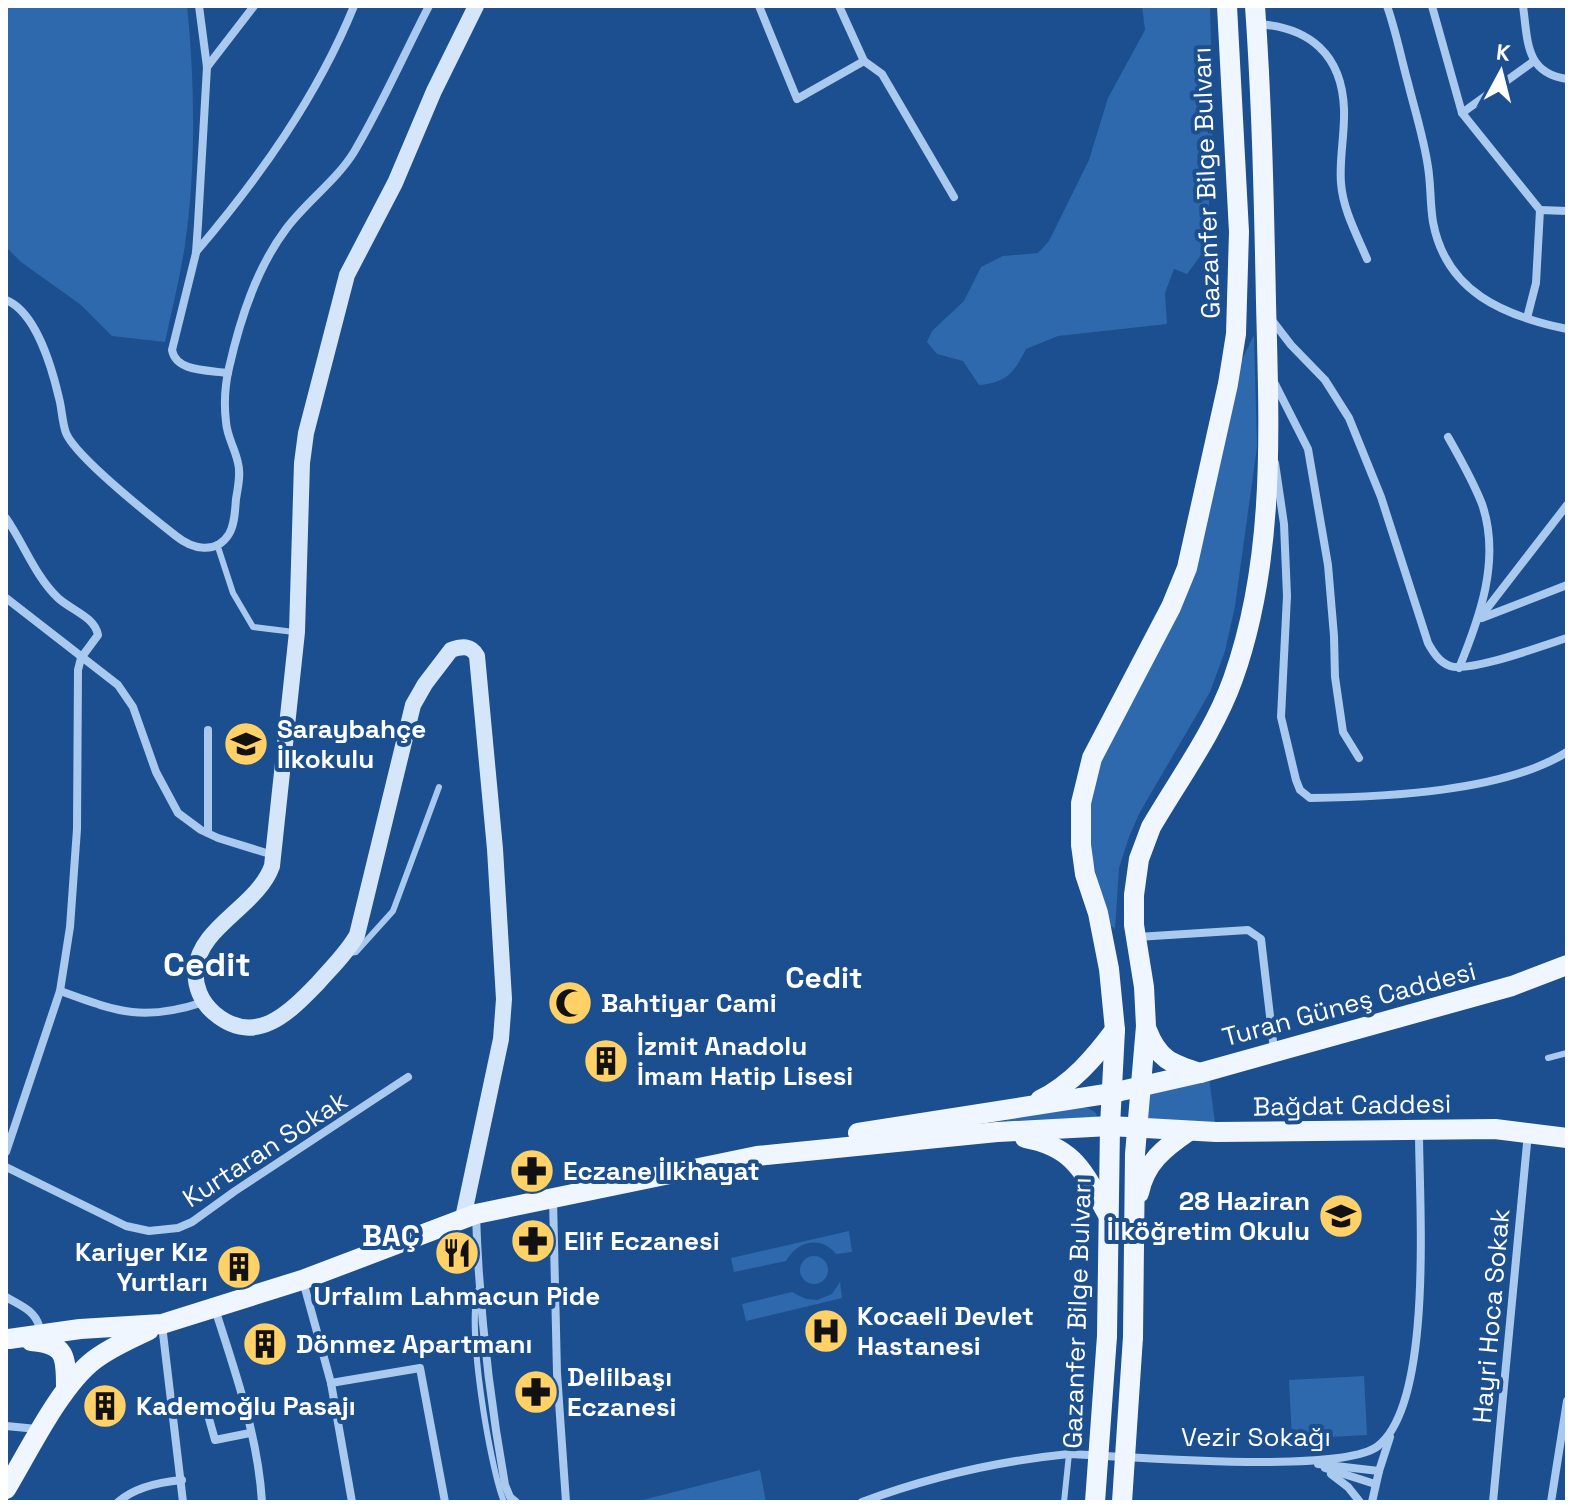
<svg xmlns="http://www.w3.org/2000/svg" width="1573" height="1508" font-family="'Space Grotesk',sans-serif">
  <rect width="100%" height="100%" fill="#1b4f8f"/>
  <g fill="#2e69ad">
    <path d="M6,6H187C195,83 196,169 185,245C180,277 172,310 165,342L112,336L81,305L21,262L7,248Z"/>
    <path d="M1142,6H1210L1213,116L1207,247L1187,274L1174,269L1165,293L1167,324L1058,336L1026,349C1014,373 1006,383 979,385L963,361L937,354L927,342L932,331L964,301L981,267L1003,256L1038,253L1049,241L1089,160L1108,98L1145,30Z"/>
    <path d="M1254,335L1257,447L1235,606L1225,651L1210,692L1140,812L1129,837L1119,868L1115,929L1108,923L1091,853L1090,803L1097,767L1184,590L1234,376Z"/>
    <path d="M1209,1078L1215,1122L1161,1123L1147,1118L1149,1095Z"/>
    <path d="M1077,1107L1088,1108L1096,1113L1097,1117L1007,1121L1005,1118Z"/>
    <path d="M849,1231L852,1252L836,1254C821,1235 797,1241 786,1261L734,1272L731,1258Z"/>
    <circle cx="814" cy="1270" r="14"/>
    <path d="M840,1282L842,1298L746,1321L742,1304L792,1292L806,1299L817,1300L832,1294Z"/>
    <path d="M1364,1376L1367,1435L1292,1439L1289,1380Z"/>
    <path d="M760,1470L766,1502H635Z"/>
  </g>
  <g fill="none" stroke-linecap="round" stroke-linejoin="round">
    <g stroke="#a9c9ee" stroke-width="6">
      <path d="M217,544L233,593L253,627L294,632"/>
      <path d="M349,953L356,952L393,911L439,787"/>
      <path d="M1548,1058L1567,1053"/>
      <path d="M479,1288C465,1320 490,1468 504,1502"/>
      <path d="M1064,1502L1069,1454"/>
    </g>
    <g stroke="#a9c9ee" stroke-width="8">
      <path d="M199,6L207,67L198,224L196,253L172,350C176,372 208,370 228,373"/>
      <path d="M759,6L797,99L864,61"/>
      <path d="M839,6L864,61L882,74L954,197"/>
      <path d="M1387,6C1396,31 1401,58 1408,83C1415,111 1424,139 1428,167C1431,185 1430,204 1433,222C1446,292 1504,316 1567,329"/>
      <path d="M1432,6L1462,113L1540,210L1536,283L1527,318"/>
      <path d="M1523,6C1528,41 1525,73 1567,79"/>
      <path d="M1257,24C1310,27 1342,55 1344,109C1345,134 1339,159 1341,183C1343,210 1357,235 1367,259"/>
      <path d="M207,67L254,6"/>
      <path d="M1462,113L1534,61"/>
      <path d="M1540,210L1567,211"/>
      <path d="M196,252C259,178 317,97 354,6"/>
      <path d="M6,300C36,312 52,368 59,398C62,409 62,422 66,433C76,457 153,518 176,536C192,549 216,555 229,534C235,524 235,510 236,499C238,487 241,474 238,463C235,448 227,437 226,422C224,405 225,385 229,368C240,319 256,269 286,229C307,201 336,181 354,152C382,105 404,54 429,6"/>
      <path d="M1271,319L1291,345L1325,380L1349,418L1381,497L1428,643C1433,652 1439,662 1450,666C1470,673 1544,645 1567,638"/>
      <path d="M1274,382L1308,449L1328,565L1334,636L1335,677L1343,732L1359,758"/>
      <path d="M1448,437C1460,458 1473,481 1482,504C1501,559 1480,617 1459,668"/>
      <path d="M1275,463L1284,524L1287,596L1281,717L1296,780L1300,790L1310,798C1384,797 1504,792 1567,752"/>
      <path d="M6,518C24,544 35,576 58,598C71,610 95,617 98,635L81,658L78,670L77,829L70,927L60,991L6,1152"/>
      <path d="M6,598L118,685L133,707L156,772L178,813L201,830L218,838L273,855"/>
      <path d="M1482,615L1567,505"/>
      <path d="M1482,618L1567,585"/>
      <path d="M208,833V730"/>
      <path d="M1137,937L1248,930L1261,939L1274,1050"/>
      <path d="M60,991C118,1012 143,1022 204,1002"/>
      <path d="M6,1167L126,1226L149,1231L178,1228L192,1222L235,1191L408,1077"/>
      <path d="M553,1199L557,1373L566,1502"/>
      <path d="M476,1215C479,1306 489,1395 505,1485L510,1497L516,1502"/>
      <path d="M303,1281L331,1383L352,1502"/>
      <path d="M6,1297C24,1308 38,1311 41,1334"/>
      <path d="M215,1309C235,1371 258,1436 262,1502"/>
      <path d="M162,1325L183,1502"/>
      <path d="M331,1383L420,1368L445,1502"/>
      <path d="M206,1408L215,1440L250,1433"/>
      <path d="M6,1426L37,1429"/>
      <path d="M1318,1464L1379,1471"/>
      <path d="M1325,1468L1375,1484"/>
      <path d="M1331,1474L1348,1487L1360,1502"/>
      <path d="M118,1502C135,1487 160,1482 182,1480"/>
      <path d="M862,1502C929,1477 998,1461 1069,1454C1125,1456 1341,1475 1378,1446C1434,1402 1419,1201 1419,1132"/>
      <path d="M1372,1502L1379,1471L1390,1437"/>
      <path d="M1493,1502L1528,1133"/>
      <path d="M1551,1502L1567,1401"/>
    </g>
    <path stroke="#d6e6fa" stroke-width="16" d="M463,1218L501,1039L504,999L495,849L477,656C471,645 462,646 451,650L425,684L413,705L357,935C347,953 332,967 318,983C289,1013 255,1048 214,1013C201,1002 194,985 196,969C199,927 258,906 272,866L297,632L302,463L306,433L347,275L395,183L434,91L476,6"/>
    <g stroke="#f0f6ff" stroke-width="20">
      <path d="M1147,1030C1158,1059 1171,1064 1200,1073"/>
      <path d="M1040,1100C1072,1084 1094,1058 1115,1030"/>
      <path d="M858,1133L1112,1093L1200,1073L1512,986L1567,965"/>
      <path d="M1025,1138C1075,1147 1084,1173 1108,1215"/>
      <path d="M1139,1193C1145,1163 1164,1148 1189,1131"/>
      <path d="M1107,1336L1110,1126L1115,1030L1109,969L1098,913L1085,874L1081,845V803L1092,758L1171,607L1187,568L1228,384L1236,334L1239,232L1227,6"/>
      <path d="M1133,1337L1135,1154L1146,1026L1144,987L1134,925V895L1139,859L1151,827C1179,779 1214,732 1233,679C1276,558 1269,428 1266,302C1264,203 1262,105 1255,6"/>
      <path d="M9,1339L80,1329L162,1324L302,1280L476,1214L757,1156L997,1132L1110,1126L1216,1132L1495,1129L1567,1138"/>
      <path d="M31,1341C67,1344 66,1357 66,1389"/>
      <path d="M6,1489C29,1451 60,1386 94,1360C111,1347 130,1339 149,1330"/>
    </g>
    <g stroke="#f0f6ff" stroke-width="20">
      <path d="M1095,1502L1107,1336"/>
      <path d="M1122,1502L1133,1337"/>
    </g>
  </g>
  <defs>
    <g id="school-disc" transform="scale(2.3)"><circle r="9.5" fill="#ffd166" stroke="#1b4f8f"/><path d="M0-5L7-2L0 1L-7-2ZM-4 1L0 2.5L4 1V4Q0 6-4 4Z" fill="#111"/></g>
    <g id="mosque-disc" transform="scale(2.3)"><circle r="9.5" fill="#ffd166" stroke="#1b4f8f"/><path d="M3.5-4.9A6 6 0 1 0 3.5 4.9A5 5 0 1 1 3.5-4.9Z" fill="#111"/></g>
    <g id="building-disc" transform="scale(2.3)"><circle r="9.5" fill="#ffd166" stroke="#1b4f8f"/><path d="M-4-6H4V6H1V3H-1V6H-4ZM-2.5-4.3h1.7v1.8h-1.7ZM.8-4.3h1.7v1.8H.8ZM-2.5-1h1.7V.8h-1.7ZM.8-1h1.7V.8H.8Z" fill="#111"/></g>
    <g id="pharmacy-disc" transform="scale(2.3)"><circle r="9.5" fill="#ffd166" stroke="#1b4f8f"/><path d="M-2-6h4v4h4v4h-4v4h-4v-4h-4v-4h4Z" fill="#111"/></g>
    <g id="restaurant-disc" transform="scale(2.3)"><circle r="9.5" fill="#ffd166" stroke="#1b4f8f"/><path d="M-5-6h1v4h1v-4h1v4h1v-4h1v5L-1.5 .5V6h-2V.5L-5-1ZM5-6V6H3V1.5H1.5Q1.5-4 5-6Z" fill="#111"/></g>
    <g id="hospital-disc" transform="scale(2.3)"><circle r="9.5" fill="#ffd166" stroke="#1b4f8f"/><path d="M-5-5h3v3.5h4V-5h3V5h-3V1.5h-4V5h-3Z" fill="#111"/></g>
  </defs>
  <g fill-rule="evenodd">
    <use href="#school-disc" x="246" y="744"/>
    <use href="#mosque-disc" x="570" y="1003"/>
    <use href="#building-disc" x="606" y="1061"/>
    <use href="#pharmacy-disc" x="532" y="1171"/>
    <use href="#school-disc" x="1341" y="1216"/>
    <use href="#pharmacy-disc" x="533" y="1241"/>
    <use href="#restaurant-disc" x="457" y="1253"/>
    <use href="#building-disc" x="239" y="1267"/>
    <use href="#hospital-disc" x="826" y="1331"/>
    <use href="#building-disc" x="265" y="1344"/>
    <use href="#pharmacy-disc" x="536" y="1392"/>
    <use href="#building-disc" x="105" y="1406"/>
  </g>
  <g text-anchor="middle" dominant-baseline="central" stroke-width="8" stroke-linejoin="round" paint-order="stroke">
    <g font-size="26" fill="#fff" stroke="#1b4f8f">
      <text transform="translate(1206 183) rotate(-92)">Gazanfer Bilge Bulvarı</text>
      <text transform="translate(1349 1004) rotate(-15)">Turan Güneş Caddesi</text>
      <text transform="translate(1352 1105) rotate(-1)">Bağdat Caddesi</text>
      <text transform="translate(265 1149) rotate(-33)">Kurtaran Sokak</text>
      <text transform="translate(1077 1313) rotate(-88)">Gazanfer Bilge Bulvarı</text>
      <text transform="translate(1491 1316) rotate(-85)">Hayri Hoca Sokak</text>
      <text x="1256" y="1437">Vezir Sokağı</text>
    </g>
    <g font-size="26" font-weight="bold" fill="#fff" stroke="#1b4f8f" text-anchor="start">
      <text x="277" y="729">Saraybahçe<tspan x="277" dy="30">İlkokulu</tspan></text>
      <text x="601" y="1003">Bahtiyar Cami</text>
      <text x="637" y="1046">İzmit Anadolu<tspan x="637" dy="30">İmam Hatip Lisesi</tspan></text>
      <text x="563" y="1171">Eczane İlkhayat</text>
      <text x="1310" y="1201" text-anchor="end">28 Haziran<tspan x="1310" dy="30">İlköğretim Okulu</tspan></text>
      <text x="564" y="1241">Elif Eczanesi</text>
      <text x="208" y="1252" text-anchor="end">Kariyer Kız<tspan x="208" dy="30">Yurtları</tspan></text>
      <text x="457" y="1296" text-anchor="middle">Urfalım Lahmacun Pide</text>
      <text x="857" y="1316">Kocaeli Devlet<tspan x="857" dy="30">Hastanesi</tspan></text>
      <text x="296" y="1344">Dönmez Apartmanı</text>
      <text x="567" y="1377">Delilbaşı<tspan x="567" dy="30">Eczanesi</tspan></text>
      <text x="136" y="1406">Kademoğlu Pasajı</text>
    </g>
    <g font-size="30" font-weight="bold" fill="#fff" stroke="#1b4f8f">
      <text x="824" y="977">Cedit</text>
      <text x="391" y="1235">BAÇ</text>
    </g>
    <g font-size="34" font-weight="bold" fill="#fff" stroke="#1b4f8f">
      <text x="207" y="964">Cedit</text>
    </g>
  </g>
  <rect width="1573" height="1508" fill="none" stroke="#ffffff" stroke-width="16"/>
  <g transform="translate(1501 72) rotate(7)" stroke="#1b4f8f" stroke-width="6" paint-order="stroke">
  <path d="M0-6L14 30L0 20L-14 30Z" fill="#ffffff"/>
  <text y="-12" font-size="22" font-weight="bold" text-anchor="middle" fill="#ffffff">K</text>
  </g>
</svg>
